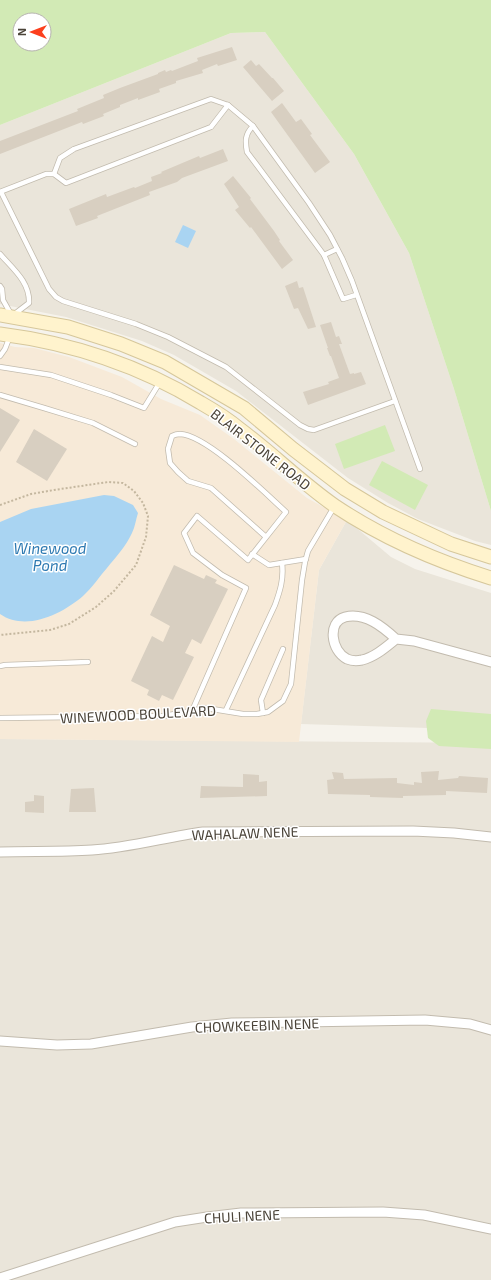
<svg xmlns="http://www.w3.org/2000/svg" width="491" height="1280" font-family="'Exo 2',sans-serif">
  <rect width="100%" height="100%" fill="#f6f3ec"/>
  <g fill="#eae5da">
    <path d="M265,32L354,154L409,253L454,389L491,511V545L475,541L418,519L388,503L348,478L236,391L174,355L142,341L66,317L0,304V125L231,33Z"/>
    <path d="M347,520L391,557L415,569L491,593V730L301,724L319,570Z"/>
    <path d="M0,739L491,743V1280H0Z"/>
  </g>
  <path fill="#f7ead8" d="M0,343L15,347L34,348L69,357L122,377L161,399L200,415L234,439L307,498L347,520L319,570L299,742L0,739Z"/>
  <g fill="#d2eab5" fill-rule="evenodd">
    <path d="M0,0H491V511L454,389L409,253L354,154L265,32L231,33L0,125ZM20,20H44V44H20Z"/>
    <path d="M385,425L395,451L344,469L335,444Z"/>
    <path d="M382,461L428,485L415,510L369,485Z"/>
    <path d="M431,709L491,714V749L439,746L428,738L426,721Z"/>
  </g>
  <g fill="#a9d4f2">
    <path d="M183,225L196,231L188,248L175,242Z"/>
    <path d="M104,495L114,496L133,505L138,513C136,519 135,527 132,533C126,546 116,557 107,568C99,577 92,588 83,596C62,614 26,632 0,614V522L31,509Z"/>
  </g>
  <g fill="#d8cfc1">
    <path d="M232,47L237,60L218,66L217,64L202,70L203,73L176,81V83L159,89L160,92L138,100V98L120,105V107L103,114L104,116L83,124L82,122L0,154V141L78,111L77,109L104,98L103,95L120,88L158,74V73L165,70L166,72L171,70L172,71L198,61L197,58Z"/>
    <path d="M251,60L256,66L259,64L272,78H273L284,91L272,101L243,67Z"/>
    <path d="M282,103L296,122L301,119L312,134L310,135L330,162L315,173L271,112Z"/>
    <path d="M223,149L228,161L182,178L177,182L149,192L150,195L97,216L98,218L76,226L69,209L106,194L107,197L134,187L135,188L152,181L151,177L162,173L161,172L199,156L200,158Z"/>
    <path d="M233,176L251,198L250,199L274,231L280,240L279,241L293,260L282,269L251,227L250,228L235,210L239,207L224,184Z"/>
    <path d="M297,281L299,288L303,287L316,327L308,329L298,308L294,309L285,286Z"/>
    <path d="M331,322L336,337L339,336L342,344H339L350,374L354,373V374L361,372L366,384L308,405L303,392L329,384L328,382L339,378L331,356H330L327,348H328L320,325Z"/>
    <path d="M0,408L20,420L0,452Z"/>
    <path d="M34,429L67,449L47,481L16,462Z"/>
    <path d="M174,565L204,579L206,575L217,580L215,583L228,589L201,644L192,639L185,653L194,657L173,700L162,695L159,701L147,695L149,690L131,681L152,636L163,642L170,626L150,615Z"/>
    <path d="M439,771L438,780L458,778L459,776L488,778L487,793L446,791V795L403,796V798L370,797V795L328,794L327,780L334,779L332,772L343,773L344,779L397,778V783L414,785V782L422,783L421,772Z"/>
    <path d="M243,774L259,775V782L267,781V796L200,798L201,786L243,787Z"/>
    <path d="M94,788L96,812H69L71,789Z"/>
    <path d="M34,795L44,796V813L25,812V802L34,801Z"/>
  </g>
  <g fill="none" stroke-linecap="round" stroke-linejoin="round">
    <g stroke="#c2bbae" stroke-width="6">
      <g id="lane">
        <path d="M253,126C245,134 245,141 247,152L324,255L343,299L356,295"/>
        <path d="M54,174L60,158L74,149L211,99L228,105L253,126L309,203L330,235L342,258L352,281L420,469"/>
        <path d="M0,192L46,174H54L66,183L211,127L228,105"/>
        <path d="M1,192L49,289L56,297L63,301L136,324L168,337L226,367L300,425L308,429L314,430L395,401"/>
        <path d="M0,254C13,269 30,282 29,303L12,316L3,300L2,289L0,286"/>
        <path d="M324,255L337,249"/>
        <path d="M0,356L5,349L10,336"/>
        <path d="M0,367L51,375L111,395L144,408L160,382"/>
        <path d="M0,395L44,408L93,423L135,444"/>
        <path d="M252,554L269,565L306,559"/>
        <path d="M0,666L5,665L88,662"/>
        <path d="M226,710L275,605C280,591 284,579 282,563"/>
        <path d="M192,711L246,588L222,575L193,553L184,533L197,516L248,560L286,512C265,493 207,435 180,434C178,434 174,435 172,436L168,449L170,463L178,472L188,481L211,488L266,537"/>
        <path d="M263,713L261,700L283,649"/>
        <path d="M0,718L164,716L206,708L243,714H257L268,712L283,701L291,684L302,580L305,562L308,551L334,507"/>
      </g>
    </g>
    <g stroke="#c2bbae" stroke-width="11">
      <g id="street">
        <path d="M396,639C386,647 375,657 362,660C357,661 352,661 347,659C331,651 327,622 345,617C365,612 383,627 396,639L414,641L491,662"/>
        <path d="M0,852C30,851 61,852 92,850C129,848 166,837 203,832L413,831L454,833L491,837"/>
        <path d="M0,1041L57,1045L91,1044L192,1027L232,1023L425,1020L470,1024L491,1030"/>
        <path d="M0,1278L175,1222L207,1217L241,1213L383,1212L424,1215L491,1229"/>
      </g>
    </g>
    <g stroke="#d6c79b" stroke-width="15">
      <g id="secondary">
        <path d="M0,315L68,327L121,344L165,362L244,408L293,449L345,489L383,512L451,544L491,557"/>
        <path d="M0,334C71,343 140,366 201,403C215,411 229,420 241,430C273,454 302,483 335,506C383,538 436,561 491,578"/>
      </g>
    </g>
    <path stroke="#c4b79f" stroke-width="2" stroke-dasharray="2 2" stroke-linecap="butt" d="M0,505L31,494L54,490L108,482L123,483L134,491L143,503L148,516L146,537L136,565L114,591L96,607L69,624L50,630L0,635"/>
    <use href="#lane" stroke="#fff" stroke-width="4.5"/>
    <use href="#street" stroke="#fff" stroke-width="9"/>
    <use href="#secondary" stroke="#fff3cd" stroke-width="13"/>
  </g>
  <g text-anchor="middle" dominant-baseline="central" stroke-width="3" stroke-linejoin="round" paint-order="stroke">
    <g font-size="14" fill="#4b4439" stroke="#fff">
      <text transform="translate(261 449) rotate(38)">BLAIR STONE ROAD</text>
      <text transform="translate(138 714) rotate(-3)">WINEWOOD BOULEVARD</text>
      <text transform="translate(245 833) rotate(-2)">WAHALAW NENE</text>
      <text transform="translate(257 1025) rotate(-2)">CHOWKEEBIN NENE</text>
      <text transform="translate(242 1216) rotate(-3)">CHULI NENE</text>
    </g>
    <g font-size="15" font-style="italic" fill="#2e7ab2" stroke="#fff">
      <text x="50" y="548">Winewood<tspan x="50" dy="17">Pond</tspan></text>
    </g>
  </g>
  <g transform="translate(32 32) rotate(270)"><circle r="19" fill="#ffffff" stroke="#b7b4b0"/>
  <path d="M0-3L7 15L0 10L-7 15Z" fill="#fc3f1d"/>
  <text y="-6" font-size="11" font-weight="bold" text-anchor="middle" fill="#4b4439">N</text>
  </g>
</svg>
